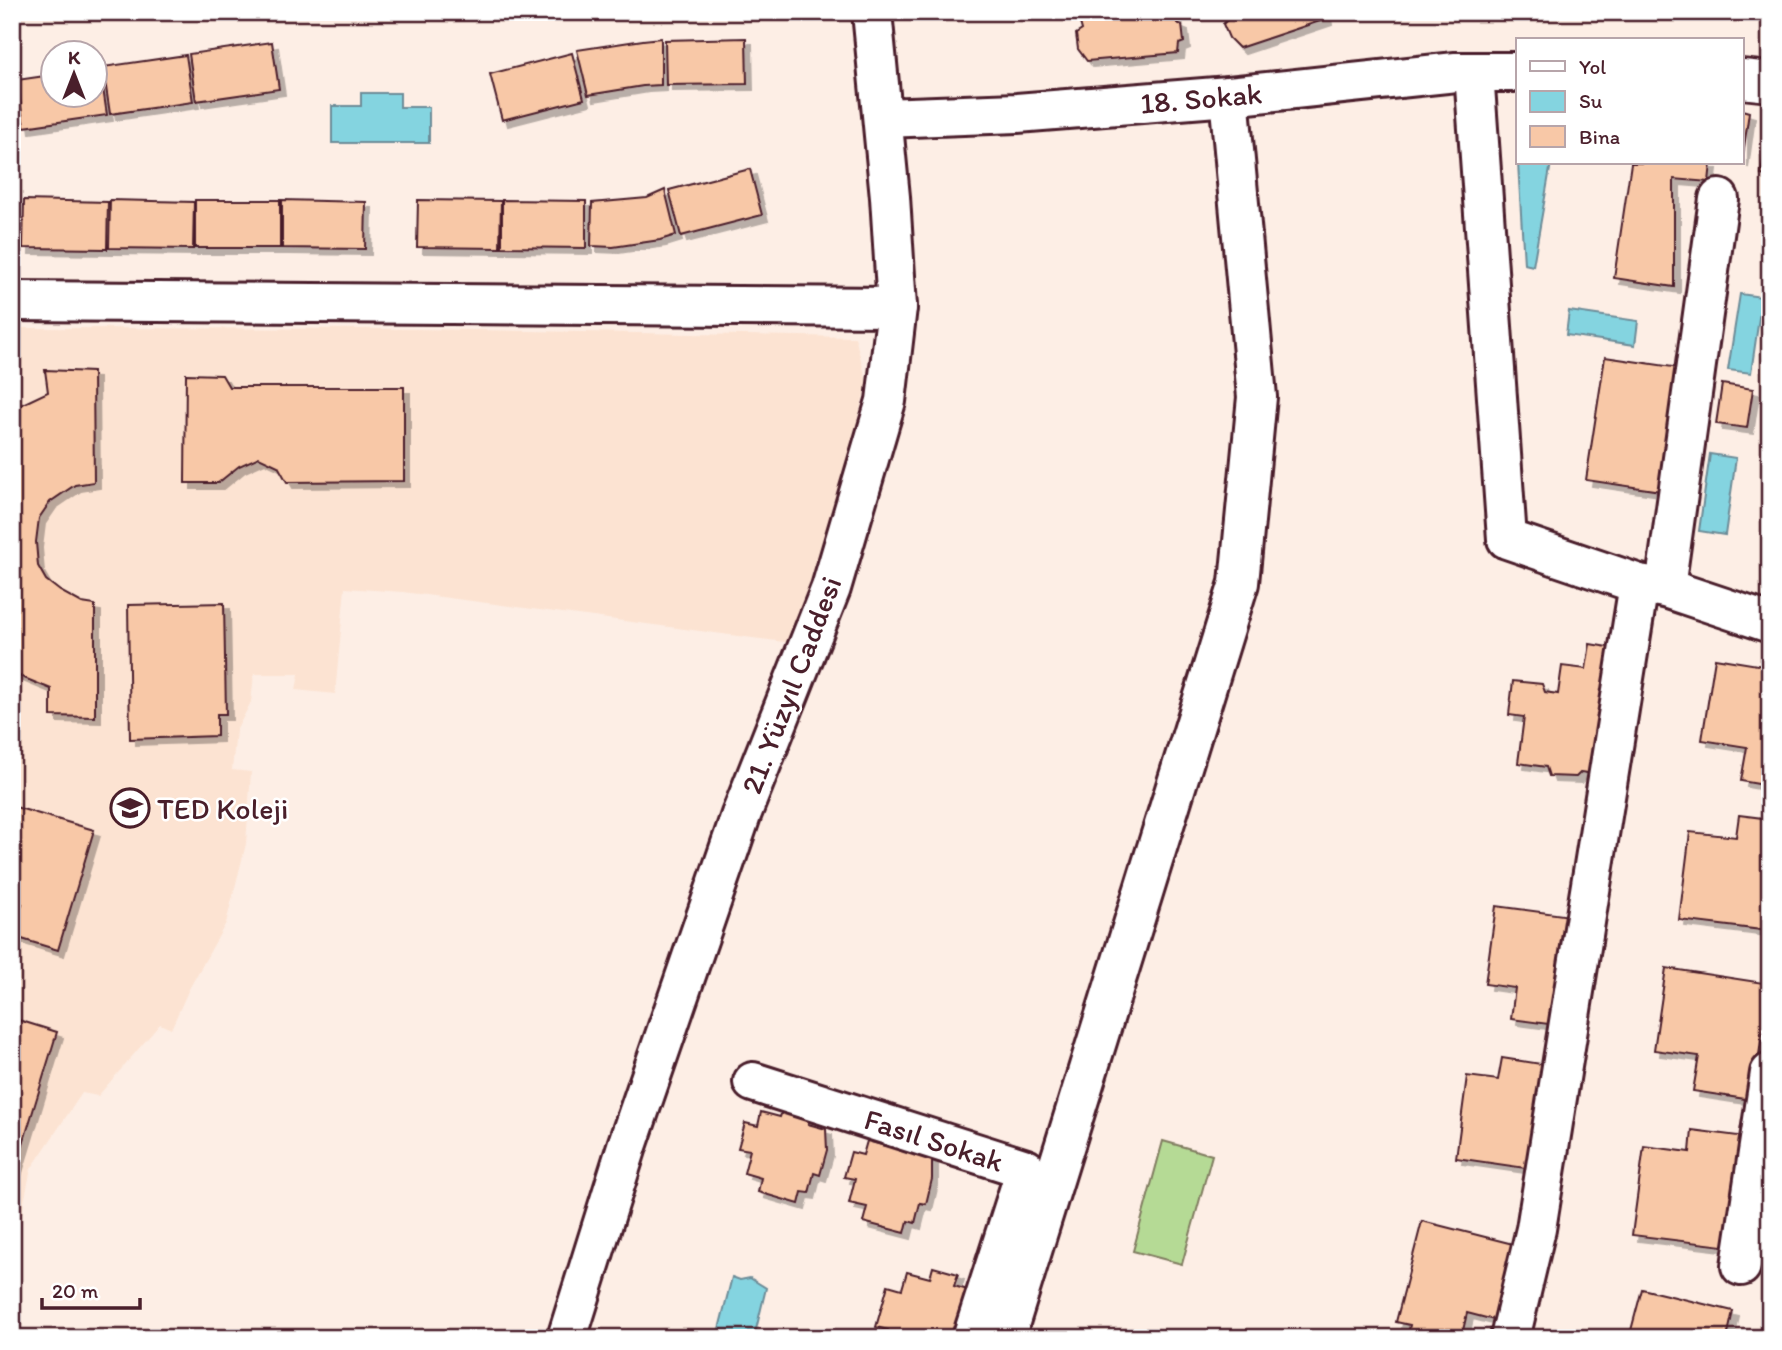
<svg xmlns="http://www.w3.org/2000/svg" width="1782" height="1350" font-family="Itim,sans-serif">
  <defs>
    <filter id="shadow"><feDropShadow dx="6" dy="6" stdDeviation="0" flood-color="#0004"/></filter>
  </defs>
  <rect width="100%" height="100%" fill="#fdeee5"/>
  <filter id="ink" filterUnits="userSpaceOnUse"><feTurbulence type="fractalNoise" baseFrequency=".0143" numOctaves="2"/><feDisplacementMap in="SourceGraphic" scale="14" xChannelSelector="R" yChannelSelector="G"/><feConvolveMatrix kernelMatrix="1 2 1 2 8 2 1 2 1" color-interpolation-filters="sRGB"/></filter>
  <g filter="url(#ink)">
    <path fill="#fce3d2" d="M12,328L416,329L855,337L867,383L799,644L403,592L345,588L335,694L296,690L299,674H254L251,702L236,731L232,770L251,772L246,844L226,923L189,989L171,1029L160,1024L98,1096L82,1093L31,1169L24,1202L18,1244L12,1254Z"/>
    <path fill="#b5da95" stroke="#807c60" stroke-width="2" d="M1163,1141L1212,1155L1182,1264L1133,1251Z"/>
    <g fill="#84d4e0" stroke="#6d8c98" stroke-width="2">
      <path d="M361,93H400V107H429V143H332V106H361Z"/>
      <path d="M1518,163H1551L1533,266L1524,264Z"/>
      <path d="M1740,294L1762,297L1751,373L1728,370Z"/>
      <path d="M1569,311L1638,321L1635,345L1566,335Z"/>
      <path d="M1710,454L1736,458L1725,535L1699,531Z"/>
      <path d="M732,1277L740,1280L750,1278L766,1288L754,1338L717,1337Z"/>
    </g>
    <g fill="#f8c8a7" stroke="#4a1f2b" stroke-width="2" filter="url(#shadow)">
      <path d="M1087,12H1168V15L1176,14L1177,23L1182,25L1184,42L1179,44L1178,53L1087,61L1078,49L1076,34L1082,30L1080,23L1089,22Z"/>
      <path d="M1226,12H1325L1326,19L1239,48L1229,38L1223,24L1227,20L1224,13Z"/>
      <path d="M661,38V85L643,86L588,95L577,50L643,40Z"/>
      <path d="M746,38L747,84L666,85L665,40Z"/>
      <path d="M272,42L279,89L196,101L189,54Z"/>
      <path d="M572,53L584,99L502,120L490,74Z"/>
      <path d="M186,55L193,102L110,114L103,67Z"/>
      <path d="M100,68L107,115L24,127L17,80L52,75V94H94V69Z"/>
      <path d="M1742,110L1749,112L1742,162Z"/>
      <path d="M1767,133H1770V177L1761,175Z"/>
      <path d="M1631,163H1711L1709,182L1674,179V287L1614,278Z"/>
      <path d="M750,169L762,215L681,236L669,190Z"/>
      <path d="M665,190L676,235L660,240L613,247L591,246L592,203L647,198Z"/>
      <path d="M24,200L108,202L107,249L23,248Z"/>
      <path d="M110,200L194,202L193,249L109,248Z"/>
      <rect x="195" y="200" width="85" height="48"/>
      <path d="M282,200L366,202L365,249L282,248Z"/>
      <path d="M418,200L501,201L500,248L417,247Z"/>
      <path d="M502,200L586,201V248L502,247Z"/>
      <path d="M1605,357L1680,368L1661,491L1586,480Z"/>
      <path d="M45,370L93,372L94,482L75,485L50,502L39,518L36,542L38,566L46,580L60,591L82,603L95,605V717L51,716V689L12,673V409L48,392Z"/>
      <path d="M186,374L222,375L229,387H404V481L287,482L278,466L259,457L239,466L218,483H185Z"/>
      <path d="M1722,384L1753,389L1747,428L1716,424Z"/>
      <path d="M224,603L226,714H217V736L130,739L128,605Z"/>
      <path d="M1590,644L1620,649L1600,775L1581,772L1576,777L1549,776L1546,767L1518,763L1524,717L1509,715L1513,681L1542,684L1545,692L1558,694L1562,666L1586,669Z"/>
      <path d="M1715,658L1770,667V786L1741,781L1747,747L1702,740Z"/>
      <path d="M12,806L94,830L58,950L12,936L22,904L12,901Z"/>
      <path d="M1739,815L1770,819V931L1679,920L1690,832L1736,837Z"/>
      <path d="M1496,906L1578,917L1563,1026L1511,1019L1515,988L1485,984Z"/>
      <path d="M1666,968L1770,984L1752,1100L1693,1091L1699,1056L1654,1050Z"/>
      <path d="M12,1018L57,1032L12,1180Z"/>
      <path d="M1502,1058L1554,1066L1539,1170L1456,1158L1467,1076L1498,1080Z"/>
      <path d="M785,1103L812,1110L808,1124L826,1129L827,1150L820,1175L814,1173L809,1193L802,1192L799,1204L758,1192L761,1178L744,1173L750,1150L738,1148L745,1123L758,1126L761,1112L780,1117Z"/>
      <path d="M1692,1130L1746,1137L1731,1247L1632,1235L1644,1146L1690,1152Z"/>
      <path d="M890,1132L932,1158V1179L926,1204L920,1203L915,1223L908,1221L905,1233L863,1222L867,1207L849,1203L855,1179L844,1177L851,1152L863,1155L867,1141L886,1146Z"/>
      <path d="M1422,1221L1513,1244L1494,1320L1467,1313L1462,1335L1451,1332L1450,1338H1407L1410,1325L1396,1322Z"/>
      <path d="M933,1267L958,1274L954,1286L968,1290L956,1338H891L886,1336L888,1330L876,1327L888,1285L902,1289L907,1272L930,1278Z"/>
      <path d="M1642,1289L1733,1311L1727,1338H1629Z"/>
    </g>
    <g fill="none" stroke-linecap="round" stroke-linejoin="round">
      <g stroke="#4a1f2b" stroke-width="44">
        <g id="street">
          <path d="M1474,72L1507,539L1639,584L1665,588L1770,623"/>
          <path d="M1742,79L1770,82"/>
          <path d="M883,118L1017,113L1229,96L1456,72H1518"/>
          <path d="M12,301L897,307"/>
          <path d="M1665,588L1719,199"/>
          <path d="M753,1082L1026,1169L972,1338"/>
          <path d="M1741,1266L1770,1073"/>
          <path d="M1005,1338L1239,583L1257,397L1229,96"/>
          <path d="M1510,1338L1536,1229L1639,584"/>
        </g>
      </g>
      <g stroke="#4a1f2b" stroke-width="44">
        <path id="secondary" d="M567,1338L627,1146L741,815L831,588L886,401L897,307L890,197L872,12"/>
      </g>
      <use href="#street" stroke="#fff" stroke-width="38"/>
      <use href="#secondary" stroke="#fff" stroke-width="38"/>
    </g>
  </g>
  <defs>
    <g id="school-ring" transform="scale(2.0125)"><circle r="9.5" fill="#fff" stroke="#4a1f2b" stroke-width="1.5"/><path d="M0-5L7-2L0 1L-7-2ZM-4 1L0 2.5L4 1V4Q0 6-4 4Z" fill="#4a1f2b"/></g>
  </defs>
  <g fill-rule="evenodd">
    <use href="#school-ring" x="130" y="808"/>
  </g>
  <g text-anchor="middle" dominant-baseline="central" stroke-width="5" stroke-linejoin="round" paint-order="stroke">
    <g font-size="30" fill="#4a1f2b" stroke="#fff">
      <text transform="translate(1201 98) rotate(-5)">18. Sokak</text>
      <text transform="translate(791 685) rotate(-69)">21. Yüzyıl Caddesi</text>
      <text transform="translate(934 1140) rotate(18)">Fasıl Sokak</text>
    </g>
    <g font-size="30" fill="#4a1f2b" stroke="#fff" text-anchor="start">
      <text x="157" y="808">TED Koleji</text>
    </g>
  </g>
  <rect width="1782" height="1350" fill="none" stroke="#fff" stroke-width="42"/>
  <rect x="21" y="21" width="1740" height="1308" fill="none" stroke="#4a1f2b" stroke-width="2.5" filter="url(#ink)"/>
  <rect x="1516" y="38" width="228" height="126" fill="#ffffff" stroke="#b7a5aa" stroke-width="2"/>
  <rect x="1530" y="61" width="35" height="10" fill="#ffffff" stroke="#b7a5aa" stroke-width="2"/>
  <text x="1579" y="74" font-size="21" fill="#4a1f2b">Yol</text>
  <rect x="1530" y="91" width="35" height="21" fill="#84d4e0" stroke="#b7a5aa" stroke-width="2"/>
  <text x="1579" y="108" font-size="21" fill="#4a1f2b">Su</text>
  <rect x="1530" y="126" width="35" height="21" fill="#f8c8a7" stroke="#b7a5aa" stroke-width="2"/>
  <text x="1579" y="144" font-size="21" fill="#4a1f2b">Bina</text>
  <g transform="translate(74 74)"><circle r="33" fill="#ffffff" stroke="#b7a5aa" stroke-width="2"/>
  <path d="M0-5L12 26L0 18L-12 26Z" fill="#4a1f2b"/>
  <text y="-10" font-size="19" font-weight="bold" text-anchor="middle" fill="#4a1f2b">K</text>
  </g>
  <path d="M42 1298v10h98v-10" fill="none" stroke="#4a1f2b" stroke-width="3.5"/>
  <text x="52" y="1298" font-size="21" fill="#4a1f2b" stroke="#ffffff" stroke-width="5" paint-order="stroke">20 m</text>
</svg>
